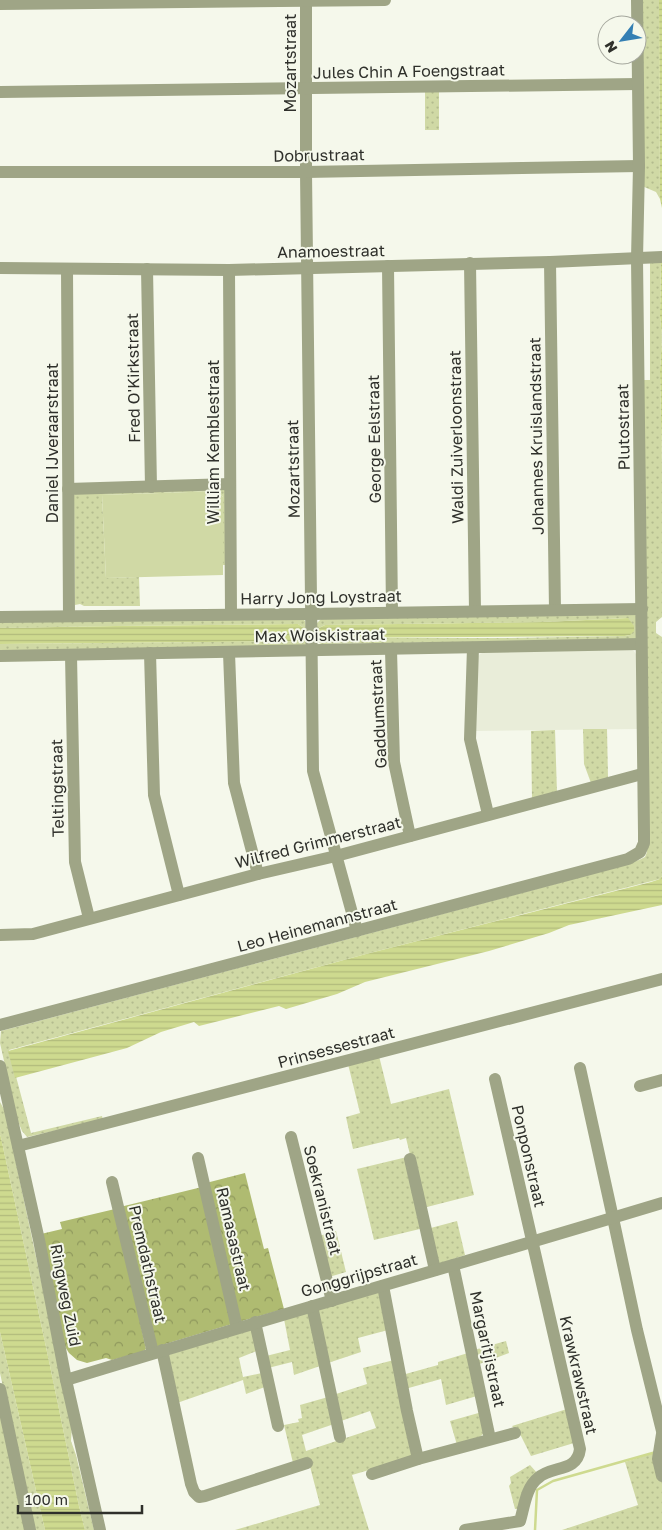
<svg xmlns="http://www.w3.org/2000/svg" width="662" height="1530" font-family="'Golos Text',sans-serif">
  <defs>
    <pattern id="grass-dots" width="8" height="8" patternUnits="userSpaceOnUse" patternTransform="scale(1.25)"><rect width="8" height="8" fill="#d0d9a5"/><path d="M2 2h.1M6 6h.1" fill="none" stroke="#b3bb8e" stroke-width="1.8" stroke-linecap="round"/></pattern>
    <pattern id="forest-crowns" width="20" height="18" patternUnits="userSpaceOnUse" patternTransform="scale(1.25)"><rect width="20" height="18" fill="#afbb71"/><path d="M2 6a3 3 0 1 1 6 0M12 15a3 3 0 1 1 6 0" fill="none" stroke="#8f985d"/></pattern>
    <pattern id="water-rules" width="6" height="5" patternUnits="userSpaceOnUse" patternTransform="scale(1.25)"><rect width="6" height="5" fill="#ceda8f"/><path d="M0 2.5h6" fill="none" stroke="#b1bb7c"/></pattern>
  </defs>
  <rect width="100%" height="100%" fill="#f5f8eb"/>
  <path fill="#e9edd9" d="M630,649L634,651L637,656V729L476,731L477,658L480,654L485,652Z"/>
  <g fill="url(#grass-dots)" fill-rule="evenodd">
    <path d="M641,0H659L660,199L656,192L642,186Z"/>
    <rect x="425" y="92" width="14" height="38"/>
    <path d="M661,262L660,316L662,337L660,371L662,467V617L656,622V633L662,637V876L660,879L366,954L9,1050L31,1133L102,1116L103,1120L27,1137L22,1131L17,1119L0,1043L1,1031L559,883L639,860L645,857L647,852L642,380H650V263Z"/>
    <path d="M226,489L227,565H223V497L218,491L102,495L106,578L139,577L140,606H84L80,604L75,605L74,495L77,493Z"/>
    <path d="M635,614L637,618V640L321,644L318,641L316,624L322,618ZM628,618L630,635L625,636L511,638H322L319,634V628L325,625L544,622Z"/>
    <path d="M303,619L305,621L308,641L304,646L0,654V644L298,641L304,634V628L298,624L116,626L0,628V621Z"/>
    <path d="M583,729H607L608,778L591,783L584,764Z"/>
    <path d="M555,730L557,793L532,800L531,731Z"/>
    <path d="M379,1056L391,1104L449,1089L474,1195L423,1208L406,1138L400,1140L399,1138L353,1149L346,1117L360,1113L348,1064Z"/>
    <path d="M0,1102L5,1111L72,1426L71,1441L76,1455L94,1530H85L79,1506L49,1361L0,1133Z"/>
    <path d="M407,1157L424,1228L374,1240L357,1169Z"/>
    <path d="M457,1221L465,1255L439,1264L427,1229Z"/>
    <path d="M336,1231L346,1272L329,1277L319,1236Z"/>
    <path d="M380,1292L388,1330L358,1338L361,1352L328,1363L317,1310Z"/>
    <path d="M310,1312L320,1366L294,1375L292,1362L268,1368L266,1356L290,1350L284,1319Z"/>
    <path d="M251,1329L259,1350L239,1358L243,1377L262,1373L265,1387L246,1394L243,1380L177,1403L168,1355Z"/>
    <path d="M0,1332L45,1530H34L0,1373Z"/>
    <path d="M506,1341L509,1353L477,1365L474,1350Z"/>
    <path d="M468,1353L477,1396L446,1405L441,1379L405,1389L402,1375L438,1365V1362Z"/>
    <path d="M394,1360L414,1453L410,1458L352,1475L369,1530H235L320,1505L308,1459L293,1463L284,1425L299,1422L298,1419L302,1418L300,1405L328,1397L334,1424L302,1435L306,1451L376,1428L370,1411L341,1421L336,1394L367,1384L363,1368Z"/>
    <path d="M0,1409L25,1530H0Z"/>
    <path d="M567,1409L574,1443L531,1456L521,1436L512,1426Z"/>
    <path d="M482,1412L483,1434L480,1437L457,1445L450,1421Z"/>
    <path d="M654,1453L662,1480V1530H562L638,1505L625,1462Z"/>
    <path d="M530,1465L538,1474L520,1509H515L509,1486L511,1483L510,1477Z"/>
  </g>
  <g fill="url(#forest-crowns)">
    <path d="M245,1173L264,1249L268,1248L284,1309L242,1321L239,1320L206,1183Z"/>
    <path d="M202,1187L232,1324L155,1347L120,1207Z"/>
    <path d="M115,1209L146,1349L142,1352L112,1360L106,1358L87,1363L77,1360L69,1353L64,1345L41,1234L62,1229L60,1222Z"/>
  </g>
  <path fill="#d0d9a5" d="M218,491L223,497V575L106,578L102,495Z"/>
  <g fill="url(#water-rules)">
    <path d="M659,0H662V208L660,199Z"/>
    <path d="M661,262H662V467L660,371L662,337L660,316Z"/>
    <path d="M628,618L634,626V631L630,635L625,636L325,638H322L319,634V628L325,625L544,622Z"/>
    <path d="M298,624L304,628V635L298,641L0,644V628L116,626Z"/>
    <path d="M662,876V905L569,925L549,933L489,951L365,982L337,994L286,1009L279,1006L199,1026L194,1022L161,1032L127,1048L15,1078L8,1051L366,954L651,882L660,879Z"/>
    <path d="M0,1133L49,1361L79,1506L85,1530H45L0,1332Z"/>
  </g>
  <g fill="none" stroke-linecap="round" stroke-linejoin="round">
    <path stroke="#ceda8f" stroke-width="2.5" d="M535,1530L537,1490L553,1481L656,1452"/>
    <g stroke="#9fa586" stroke-width="12">
      <path d="M306,0V172L313,771L357,931"/>
      <path d="M0,4L385,0"/>
      <path d="M0,92L638,84"/>
      <path d="M0,172H306L639,166"/>
      <path d="M550,262L555,610"/>
      <path d="M470,263L475,611"/>
      <path d="M388,266L392,612"/>
      <path d="M0,268L229,270L550,262L662,257"/>
      <path d="M67,269L69,615"/>
      <path d="M147,269L151,487"/>
      <path d="M229,270L231,614"/>
      <path d="M68,489L230,484"/>
      <path d="M0,617L311,614L642,609"/>
      <path d="M473,648L470,739L488,814"/>
      <path d="M391,650L394,762L410,836"/>
      <path d="M150,653L154,795L179,895"/>
      <path d="M229,653L234,783L258,874"/>
      <path d="M71,655L75,862L89,918"/>
      <path d="M0,656L641,644"/>
      <path d="M0,935L33,934L258,874L336,856L642,774"/>
      <path d="M0,1025L628,859L640,852L644,843V833L637,259L639,166L637,0"/>
      <path d="M0,1066L39,1240L66,1380L100,1530"/>
      <path d="M580,1068L613,1218L637,1330L662,1431"/>
      <path d="M640,1086L662,1080"/>
      <path d="M291,1137L332,1301"/>
      <path d="M18,1146L662,979"/>
      <path d="M198,1158L237,1328"/>
      <path d="M410,1159L435,1270"/>
      <path d="M112,1182L153,1353"/>
      <path d="M453,1265L490,1439"/>
      <path d="M383,1286L407,1411L418,1459"/>
      <path d="M312,1306L340,1437"/>
      <path d="M255,1322L278,1426"/>
      <path d="M162,1350L191,1484L194,1492L199,1497L205,1496L307,1463"/>
      <path d="M66,1380C264,1319 464,1263 662,1203"/>
      <path d="M0,1389L30,1530"/>
      <path d="M662,1434L658,1459L662,1476"/>
      <path d="M372,1474L418,1459L515,1433"/>
      <path d="M465,1530L520,1521C524,1508 526,1487 538,1478C552,1465 577,1473 580,1449L495,1079"/>
    </g>
  </g>
  <g text-anchor="middle" dominant-baseline="central" stroke-width="4" stroke-linejoin="round" paint-order="stroke">
    <g font-size="16" fill="#2f302b" stroke="#f5f8eb">
      <text transform="translate(290 63) rotate(-90)">Mozartstraat</text>
      <text transform="translate(409 71) rotate(-1)">Jules Chin A Foengstraat</text>
      <text transform="translate(319 155) rotate(-1)">Dobrustraat</text>
      <text transform="translate(331 251) rotate(-1)">Anamoestraat</text>
      <text transform="translate(133 378) rotate(-91)">Fred O'Kirkstraat</text>
      <text transform="translate(623 427) rotate(-91)">Plutostraat</text>
      <text transform="translate(536 436) rotate(-91)">Johannes Kruislandstraat</text>
      <text transform="translate(456 437) rotate(-91)">Waldi Zuiverloonstraat</text>
      <text transform="translate(374 439) rotate(-91)">George Eelstraat</text>
      <text transform="translate(213 442) rotate(-90)">William Kemblestraat</text>
      <text transform="translate(52 443) rotate(-90)">Daniel IJveraarstraat</text>
      <text transform="translate(293 469) rotate(-91)">Mozartstraat</text>
      <text transform="translate(321 597) rotate(-1)">Harry Jong Loystraat</text>
      <text transform="translate(320 635) rotate(-1)">Max Woiskistraat</text>
      <text transform="translate(378 714) rotate(-93)">Gaddumstraat</text>
      <text transform="translate(57 788) rotate(-91)">Teltingstraat</text>
      <text transform="translate(318 842) rotate(-14)">Wilfred Grimmerstraat</text>
      <text transform="translate(317 925) rotate(-15)">Leo Heinemannstraat</text>
      <text transform="translate(336 1047) rotate(-15)">Prinsessestraat</text>
      <text transform="translate(529 1156) rotate(77)">Ponponstraat</text>
      <text transform="translate(323 1200) rotate(76)">Soekranistraat</text>
      <text transform="translate(234 1239) rotate(77)">Ramasastraat</text>
      <text transform="translate(148 1264) rotate(77)">Premdathstraat</text>
      <text transform="translate(359 1275) rotate(-16)">Gonggrijpstraat</text>
      <text transform="translate(66 1295) rotate(79)">Ringweg Zuid</text>
      <text transform="translate(488 1349) rotate(78)">Margaritjistraat</text>
      <text transform="translate(579 1375) rotate(77)">Krawkrawstraat</text>
    </g>
  </g>
  <g transform="translate(622 40) rotate(239)"><circle r="24" fill="#f5f8eb" stroke="#a6a89e"/>
  <path d="M0-4L9 19L0 12L-9 19Z" fill="#347fb3"/>
  <text y="-8" font-size="14" font-weight="bold" text-anchor="middle" fill="#2f302b">N</text>
  </g>
  <path d="M18 1505v8h124v-8" fill="none" stroke="#2f302b" stroke-width="2.5"/>
  <text x="25" y="1505" font-size="15" fill="#2f302b" stroke="#f5f8eb" stroke-width="4" paint-order="stroke">100 m</text>
</svg>
